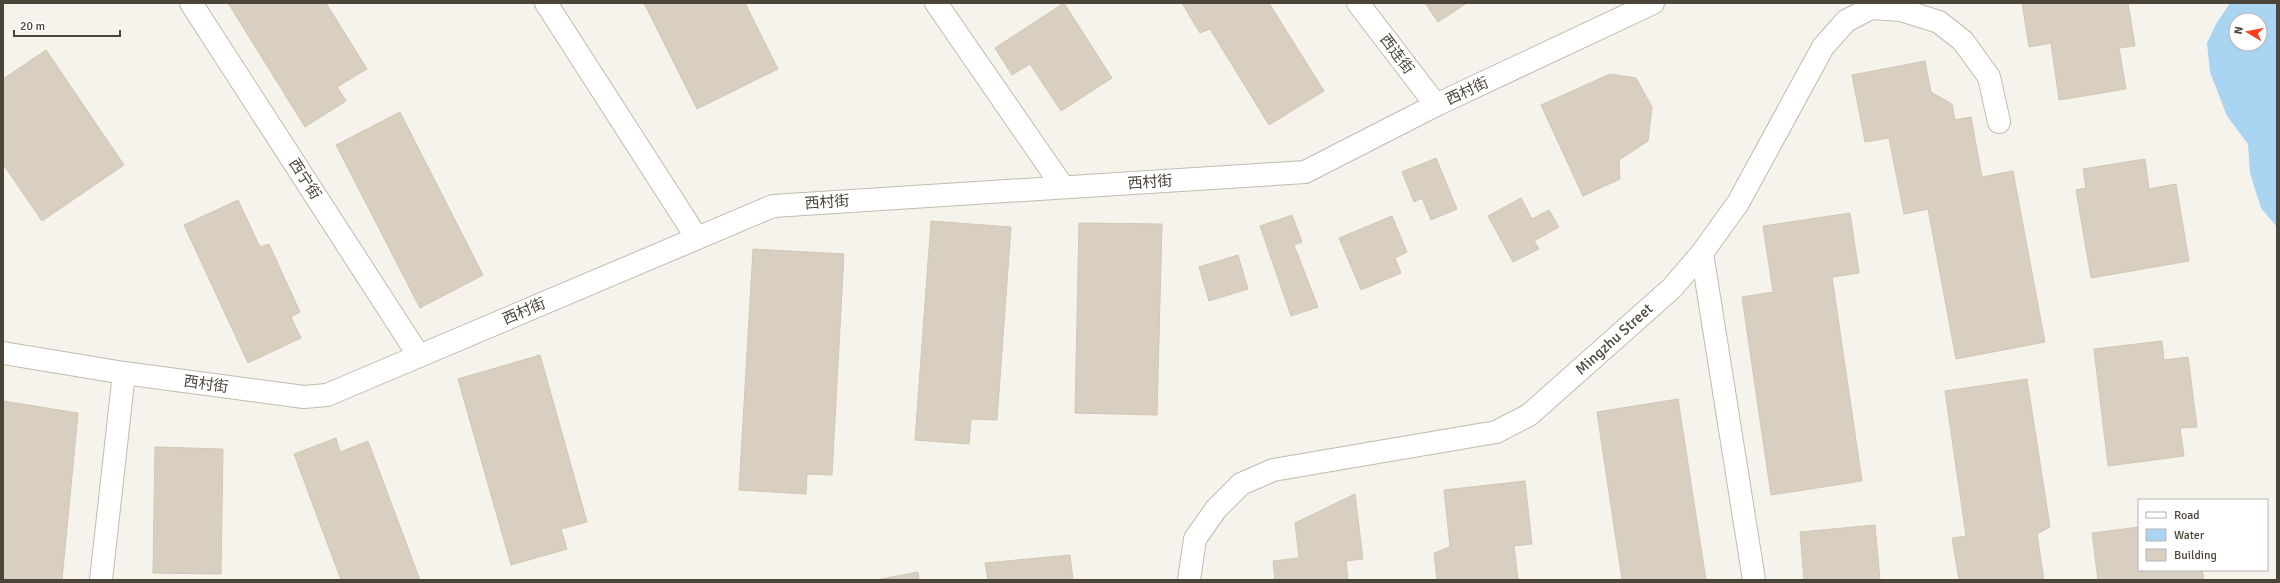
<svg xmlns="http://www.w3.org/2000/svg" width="2280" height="583" font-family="Signika,'Noto Sans SC',sans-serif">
  <rect width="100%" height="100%" fill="#f6f3ec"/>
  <path fill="#a9d4f2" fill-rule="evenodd" d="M2230,3H2277V227L2261,208L2250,173L2248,144L2227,116L2210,72L2207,43L2216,24ZM2236,20H2260V44H2236Z"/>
  <g fill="#d8cfc1" stroke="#d3c7b4">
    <path d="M228,3H326L367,69L337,87L346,101L305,127Z"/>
    <path d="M644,3H745L778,69L697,109Z"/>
    <path d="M1064,3L1112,78L1061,111L1030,64L1012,75L995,48Z"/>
    <path d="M1182,3H1269L1324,91L1269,125L1210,29L1200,33Z"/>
    <path d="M1425,3H1467L1438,22Z"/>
    <path d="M2022,3H2128L2135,46L2119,48L2126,89L2059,100L2051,43L2029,47Z"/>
    <path d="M46,50L124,165L42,221L3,164V79Z"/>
    <path d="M1925,61L1931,92L1952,104L1955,120L1971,117L1982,177L2013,171L2045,342L1956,359L1928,209L1904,214L1889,138L1865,142L1852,75Z"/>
    <path d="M1610,74L1636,78L1652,107L1648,141L1619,160L1620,179L1583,196L1541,105Z"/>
    <path d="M400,112L483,275L420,308L336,145Z"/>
    <path d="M1436,158L1457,209L1431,220L1422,198L1414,202L1402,172Z"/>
    <path d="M2145,159L2149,189L2176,184L2189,261L2091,278L2076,190L2086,188L2083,169Z"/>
    <path d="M1521,198L1532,219L1549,210L1559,227L1534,241L1539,249L1513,262L1488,216Z"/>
    <path d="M238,200L260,247L269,244L300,312L291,317L301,338L248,363L184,225Z"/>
    <path d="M1850,213L1859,273L1832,277L1862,481L1771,495L1742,297L1773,292L1763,226Z"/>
    <path d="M1292,215L1302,242L1294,245L1318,307L1291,316L1260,226Z"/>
    <path d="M1392,216L1407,252L1395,258L1401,273L1361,290L1339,238Z"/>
    <path d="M931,221L1011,227L997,420L971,419L969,444L915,440Z"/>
    <path d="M1079,223L1162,224L1157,415L1075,413Z"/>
    <path d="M753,249L844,254L832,475L807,474L806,494L739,490Z"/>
    <path d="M1238,255L1248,289L1209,301L1199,267Z"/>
    <path d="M2162,341L2164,360L2188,357L2197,427L2180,428L2184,456L2108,466L2094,349Z"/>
    <path d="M540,355L587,522L561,529L567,549L511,565L458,379Z"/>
    <path d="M2027,379L2050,527L2037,534L2044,580H1959L1952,538L1966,536L1945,391Z"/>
    <path d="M1678,399L1706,580H1622L1597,412Z"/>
    <path d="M3,401L78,413L62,580H3Z"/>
    <path d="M336,438L340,452L368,441L420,580H341L294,454Z"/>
    <path d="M155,447L223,449L221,574L153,573Z"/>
    <path d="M1525,481L1532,544L1514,546L1518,580H1437L1434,553L1450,547L1444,490Z"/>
    <path d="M1355,494L1363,559L1346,561L1348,580H1275L1273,561L1299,558L1295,523Z"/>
    <path d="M1875,525L1880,580H1804L1800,532Z"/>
    <path d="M2139,527V570H2202L2204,580H2098L2092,533Z"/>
    <path d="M1070,555L1073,580H988L985,563Z"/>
    <path d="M918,572L919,580H876Z"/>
  </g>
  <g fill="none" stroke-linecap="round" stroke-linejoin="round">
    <g stroke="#c2bbae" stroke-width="24">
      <g id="minor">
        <path d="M191,3L419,356"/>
        <path d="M546,3L697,238"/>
        <path d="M936,3L1063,187"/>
        <path d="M1358,3L1436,105"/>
        <path d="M1702,253L1754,580"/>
        <path d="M3,353L124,373L304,397L327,395L773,206L1305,172L1436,105L1653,3"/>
        <path d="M101,580L124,373"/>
        <path d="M1189,580L1195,539L1216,509L1241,484L1273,470L1496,432L1529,415L1672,288L1702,253L1738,203L1823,47L1846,21L1871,8L1901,10L1939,22L1963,41L1989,77L1999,122"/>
      </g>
    </g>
    <use href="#minor" stroke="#fff" stroke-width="22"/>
  </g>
  <g text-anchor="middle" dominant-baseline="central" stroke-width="4" stroke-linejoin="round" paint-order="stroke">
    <g font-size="15" fill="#4b4439" stroke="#fff">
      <text transform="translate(1397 54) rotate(53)">西连街</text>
      <text transform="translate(1467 91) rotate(-25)">西村街</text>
      <text transform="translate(305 179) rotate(57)">西宁街</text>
      <text transform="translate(1150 182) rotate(-4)">西村街</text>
      <text transform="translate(827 202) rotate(-4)">西村街</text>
      <text transform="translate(524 311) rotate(-23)">西村街</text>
      <text transform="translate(1614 339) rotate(-42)">Mingzhu Street</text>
      <text transform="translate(206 384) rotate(8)">西村街</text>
    </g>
  </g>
  <rect width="2280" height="583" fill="none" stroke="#4b4439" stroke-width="8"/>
  <rect x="2138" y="499" width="130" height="72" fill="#ffffff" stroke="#b7b4b0"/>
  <rect x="2146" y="512" width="20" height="6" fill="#ffffff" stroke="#b7b4b0"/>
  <text x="2174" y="519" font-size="12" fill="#4b4439">Road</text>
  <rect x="2146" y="529" width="20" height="12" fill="#a9d4f2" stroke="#b7b4b0"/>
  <text x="2174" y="539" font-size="12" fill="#4b4439">Water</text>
  <rect x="2146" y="549" width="20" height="12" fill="#d8cfc1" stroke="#b7b4b0"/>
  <text x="2174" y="559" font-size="12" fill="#4b4439">Building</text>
  <g transform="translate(2248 32) rotate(280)"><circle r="19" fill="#ffffff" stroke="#b7b4b0"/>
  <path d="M0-3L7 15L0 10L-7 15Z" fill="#fc3f1d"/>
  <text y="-6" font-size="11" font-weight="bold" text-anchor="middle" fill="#4b4439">N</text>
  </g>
  <path d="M14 30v6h106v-6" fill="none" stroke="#4b4439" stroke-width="2"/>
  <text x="20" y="30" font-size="12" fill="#4b4439" stroke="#ffffff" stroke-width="3" paint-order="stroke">20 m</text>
</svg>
